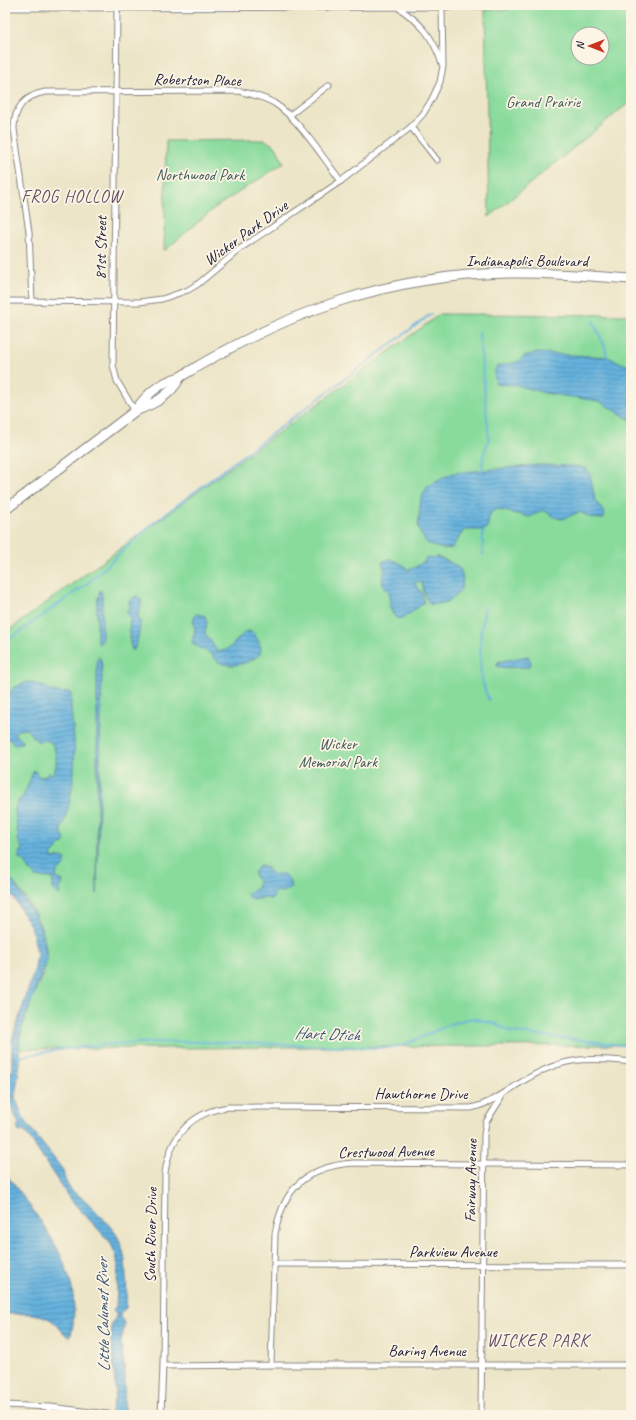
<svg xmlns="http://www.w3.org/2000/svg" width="636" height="1420" font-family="Caveat,sans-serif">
  <defs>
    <pattern id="water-rules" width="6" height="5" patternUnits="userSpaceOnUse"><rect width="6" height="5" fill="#65b2de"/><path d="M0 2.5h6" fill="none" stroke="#5390b5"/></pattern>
  </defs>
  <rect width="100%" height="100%" fill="#fcf5e5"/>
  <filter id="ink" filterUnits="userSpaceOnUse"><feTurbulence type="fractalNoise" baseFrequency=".025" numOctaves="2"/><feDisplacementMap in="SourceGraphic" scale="8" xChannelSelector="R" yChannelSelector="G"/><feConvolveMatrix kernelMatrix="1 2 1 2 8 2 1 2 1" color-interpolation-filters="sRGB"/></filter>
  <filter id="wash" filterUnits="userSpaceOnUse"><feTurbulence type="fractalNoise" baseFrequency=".012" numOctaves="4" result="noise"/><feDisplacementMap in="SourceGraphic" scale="16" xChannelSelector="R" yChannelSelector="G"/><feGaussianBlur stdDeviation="0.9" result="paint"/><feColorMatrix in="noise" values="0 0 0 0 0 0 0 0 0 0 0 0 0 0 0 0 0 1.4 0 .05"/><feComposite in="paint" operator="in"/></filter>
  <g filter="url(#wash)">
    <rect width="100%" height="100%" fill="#ece5c7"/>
    <g fill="#89db9c" stroke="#567e6c" fill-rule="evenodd">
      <path d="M508,5H631V101L489,217L485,10H508ZM578,34H602V58H578Z"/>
      <path d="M265,140L276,147L284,163L216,207L164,251L166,141Z"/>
      <path d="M440,314L631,315V1045L19,1049C20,1030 27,1009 35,991C38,984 42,978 44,971C54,937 28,897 5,873V633Z"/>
    </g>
    <g fill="url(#water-rules)" stroke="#446a8c">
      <path d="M536,353L607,357L631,367V420L599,401L545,393L517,385L496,384L494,372L497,366L518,362L524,356Z"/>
      <path d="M539,465L573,466L586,468L590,474L595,500L605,514L603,519L592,518L580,512C557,520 565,523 543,510L530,517L496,509L490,514L487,528L485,530H464L452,548L443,549L430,545L426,542L420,533L418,525L421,498L428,486L453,473Z"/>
      <path d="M437,557L450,562L460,569C470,590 450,606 430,604L425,597L422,583L418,581L415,584L422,593L424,604C414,607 406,621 396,618C389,610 389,603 390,593C383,586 379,580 385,571L382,562L391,559L405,566L408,570L414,568L425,561V559Z"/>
      <path d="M100,590L102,593V640L99,644L97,641V601Z"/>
      <path d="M136,596L141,599C142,605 139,608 138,614C138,618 141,621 140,624C140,629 136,649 133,651C128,643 128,627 131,618L126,614L130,608L129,601Z"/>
      <path d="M197,614L205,616L207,623L205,633L217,651C232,654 237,634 249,631C256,633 263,647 260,654C250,663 231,669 219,662C215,660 213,656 210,653C203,648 197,649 192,642L195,630L193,621L195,615Z"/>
      <path d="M528,656L531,663L530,666C524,668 501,668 497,666L498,662Z"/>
      <path d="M99,657L101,660L102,667L97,894V660Z"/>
      <path d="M28,682C42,683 54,696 68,692L71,694C70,710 73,725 74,740C76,770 72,803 61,830L65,841L51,855L53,859L61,857L66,859L64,866L56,873L57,879L62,880L63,882L60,889V895L53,889V878L35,877L24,861L19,859V853L23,850L18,840L15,809L18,801L23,797L34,770L39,777L46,776L48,773L52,774C59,768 56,752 53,744L46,740C33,744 35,737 26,729L18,730L14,734L23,741L22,743L14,745L10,739L5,742V701L13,688Z"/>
      <path d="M260,865L265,866L271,874H284L289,879L291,887L284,892L275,891L273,898L270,899L263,897L259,900L257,898L254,900L249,898L247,894L258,887V881L255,878L254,873Z"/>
      <path d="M5,873L14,883L34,914L42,932L47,958L19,1036L20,1063L15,1097L23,1117L31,1129L63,1170C67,1193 73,1189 89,1204C98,1213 109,1224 116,1234C128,1252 127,1287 126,1308L120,1313V1317L125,1323L121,1342L125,1374L124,1415H110L116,1393L111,1343L112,1323L116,1317V1313L113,1310L116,1306L118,1266L116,1255L110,1242L69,1198L27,1134L23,1131L19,1132L17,1127L19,1124L12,1108L9,1086L12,1066V1040L35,968L37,953L32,929L11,893L5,889Z"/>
      <path d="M5,1172C40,1222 86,1269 71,1335L68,1337C63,1333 60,1328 55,1323C42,1311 21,1314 5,1314Z"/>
    </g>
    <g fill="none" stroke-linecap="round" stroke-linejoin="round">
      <g stroke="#65b2de" stroke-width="2">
        <path d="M593,321L605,347L607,357"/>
        <path d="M479,333L489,439L483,456L482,470"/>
        <path d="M483,555V531"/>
        <path d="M483,606C486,614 482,623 481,631C480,654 478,679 489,700"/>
        <path d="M7,641L88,583L152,524L431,314"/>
        <path d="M18,1057C139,1031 265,1046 387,1048L404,1045L450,1024L472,1018L496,1024L511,1032L631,1046"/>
      </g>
    </g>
  </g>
  <g filter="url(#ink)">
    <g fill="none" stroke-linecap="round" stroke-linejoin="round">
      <g stroke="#878481" stroke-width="7">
        <g id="street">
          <path d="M396,6C421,23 432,34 442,64"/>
          <path d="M5,8L442,7L503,5"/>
          <path d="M117,9L113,365L117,381L135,411"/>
          <path d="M290,115L329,85"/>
          <path d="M411,127L437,160"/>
          <path d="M5,301L139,302L162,299L188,290L198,284L241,248L341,181L411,127L423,114L432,99L440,82L443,66L442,7"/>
          <path d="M32,301L29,232L14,129C14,107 25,96 45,92L239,91C251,94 263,97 274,103C298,118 323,158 341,181"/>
          <path d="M274,1264L631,1265"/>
          <path d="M271,1365H631"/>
          <path d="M163,1366L271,1365L275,1234C283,1188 307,1166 354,1163L631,1165"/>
          <path d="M5,1405L50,1407L116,1415"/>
          <path d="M47,1415L50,1407"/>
          <path d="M161,1415L163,1366L165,1173C170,1136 191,1112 229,1107L471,1108C490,1104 504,1093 520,1083C561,1057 584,1057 631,1062"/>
          <path d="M481,1415L484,1135L486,1122L502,1097"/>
        </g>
      </g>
      <g stroke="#878481" stroke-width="11">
        <g id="highway">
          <path d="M135,411C155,404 171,395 180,377"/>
          <path d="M5,510L135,411C147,394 160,382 180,377C285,312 387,275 510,273C551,272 591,276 631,279"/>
        </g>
      </g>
      <use href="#street" stroke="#fff" stroke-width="5"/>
      <use href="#highway" stroke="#fff" stroke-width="9"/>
    </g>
  </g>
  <g text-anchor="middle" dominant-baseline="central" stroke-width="3.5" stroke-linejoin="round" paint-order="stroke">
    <g font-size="16" fill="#22223b" stroke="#fcf5e5">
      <text transform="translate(197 80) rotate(1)">Robertson Place</text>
      <text transform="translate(246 233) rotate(-36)">Wicker Park Drive</text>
      <text transform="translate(101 248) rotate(-89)">81st Street</text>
      <text x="527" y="261">Indianapolis Boulevard</text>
      <text x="421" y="1094">Hawthorne Drive</text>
      <text transform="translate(386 1152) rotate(-1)">Crestwood Avenue</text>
      <text transform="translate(471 1181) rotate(-89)">Fairway Avenue</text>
      <text transform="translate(151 1235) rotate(-89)">South River Drive</text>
      <text x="453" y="1252">Parkview Avenue</text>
      <text x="427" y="1351">Baring Avenue</text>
    </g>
    <g font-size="16" fill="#415a58" stroke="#fcf5e5">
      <text x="543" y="102">Grand Prairie</text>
      <text x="200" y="175">Northwood Park</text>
      <text x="338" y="744">Wicker<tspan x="338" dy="18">Memorial Park</tspan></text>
    </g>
    <g font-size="17" letter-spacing="1" fill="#624e65" stroke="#fcf5e5">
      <text x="72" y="196">FROG HOLLOW</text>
      <text x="538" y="1340">WICKER PARK</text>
    </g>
    <g font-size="17" font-style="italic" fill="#395474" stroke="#fcf5e5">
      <text transform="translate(327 1034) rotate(2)">Hart Dtich</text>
      <text transform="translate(103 1315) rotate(-91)">Little Calumet River</text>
    </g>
  </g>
  <rect width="636" height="1420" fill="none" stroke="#fcf5e5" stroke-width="20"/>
  <g transform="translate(590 46) rotate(270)"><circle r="19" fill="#fcf5e5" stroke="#a5a1a1"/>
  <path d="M0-3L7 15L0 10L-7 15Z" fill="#c8321e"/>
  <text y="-6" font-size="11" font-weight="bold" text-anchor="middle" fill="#22223b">N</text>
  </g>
</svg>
